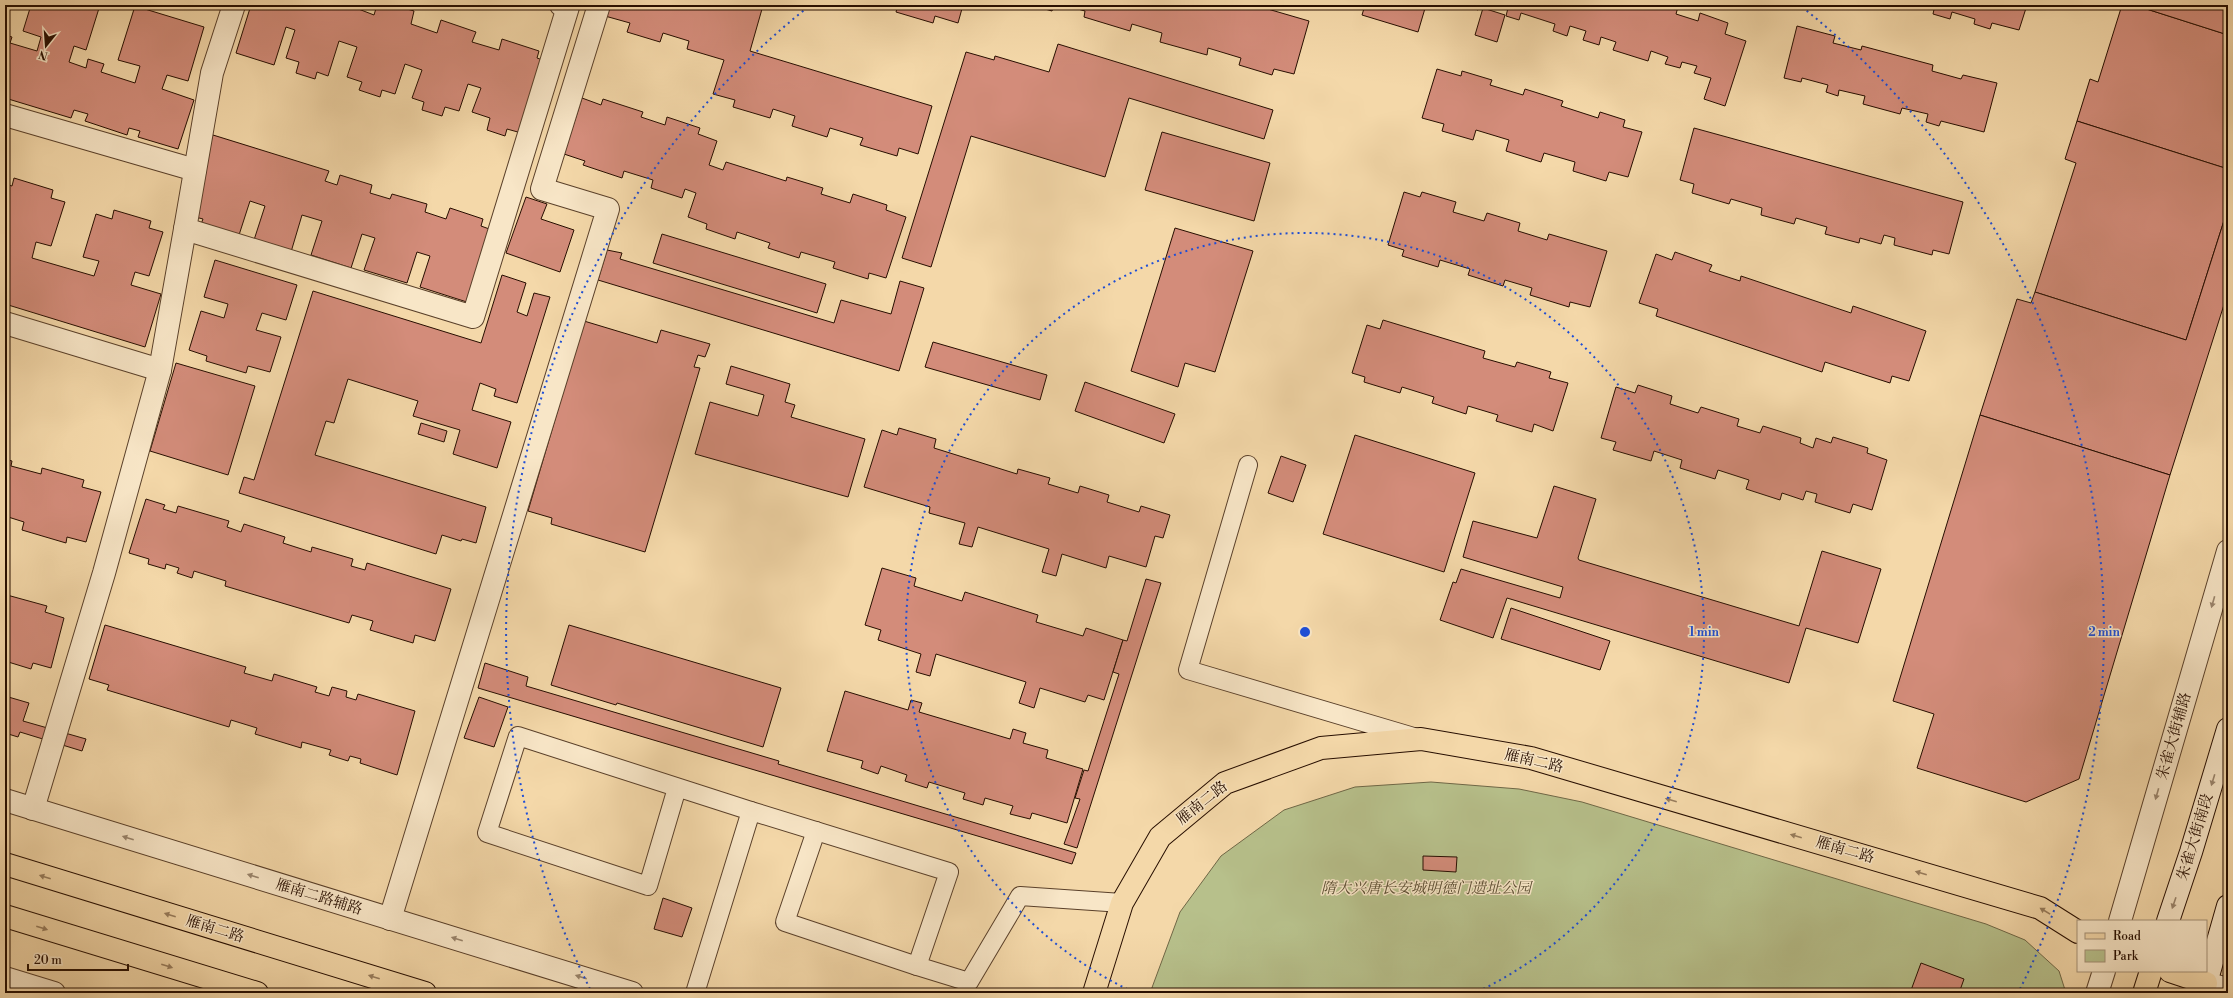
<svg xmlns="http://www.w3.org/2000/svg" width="2233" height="998" font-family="'Libre Bodoni','Noto Serif SC',serif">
  <rect width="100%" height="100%" fill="#f4d8a9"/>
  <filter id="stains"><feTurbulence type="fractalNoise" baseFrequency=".005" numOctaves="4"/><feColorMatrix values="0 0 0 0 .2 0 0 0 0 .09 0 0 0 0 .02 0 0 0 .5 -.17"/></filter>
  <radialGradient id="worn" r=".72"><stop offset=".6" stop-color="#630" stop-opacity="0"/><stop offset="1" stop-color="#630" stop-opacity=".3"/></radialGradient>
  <path fill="#b7c08b" stroke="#6f6746" d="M1431,782L1519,789L1582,802L1986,924L2025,940L2059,971L2066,993H1150L1180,912L1221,856L1284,810L1355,787Z"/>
  <g fill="#d38c7a" stroke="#270e00">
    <path d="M31,5H100L86,50L74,46L69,62L86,68L88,59L104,64L101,72L135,83L140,66L118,60L135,6L204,27L188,81L167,75L162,89L194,100L178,149L138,137L140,131L129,128L127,135L85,121L88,114L74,110L71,118L5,98V35L12,37L10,43L37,51L41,37L23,31Z"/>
    <path d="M251,5H348L374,15L377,5H394L414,11L411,24L437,33L441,20L476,32L472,42L499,50L502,39L539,51L537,58L548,62L525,134L507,129L505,136L487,130L490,118L472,112L481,88L468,84L459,111L445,107L442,116L422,110L424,102L412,98L422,70L405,64L395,94L382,90L380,97L359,90L362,82L347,77L357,47L339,41L328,76L317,72L315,79L296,73L299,62L286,58L295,30L286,27L274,65L236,53Z"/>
    <path d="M609,5H750L762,9L750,51L932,106L918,154L899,148L897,156L860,145L863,138L830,128L827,137L792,126L795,116L773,109L770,118L733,107L735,100L713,94L724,60L687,49L689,41L663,33L660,42L627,32L630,23L605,16Z"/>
    <path d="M898,5H963L958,23L935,16L933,23L896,12Z"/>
    <path d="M1031,5H1054L1052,11Z"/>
    <path d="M1063,5H1254L1309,21L1294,74L1274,69L1272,75L1239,65L1241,58L1208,48L1207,55L1160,42L1162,33L1132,24L1130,31L1084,17L1085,11Z"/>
    <path d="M1365,5H1426L1418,32L1362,15Z"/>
    <path d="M1464,5H1480L1478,10Z"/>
    <path d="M1498,5H1671L1678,7L1676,14L1698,21L1700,13L1728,23L1725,34L1746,41L1725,106L1704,99L1711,78L1694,73L1697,66L1682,62L1680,68L1665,64L1668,57L1651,51L1648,61L1613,50L1616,42L1601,37L1599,45L1583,40L1586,31L1570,26L1567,36L1553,31L1555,24L1521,13L1519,20L1506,16L1508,8Z"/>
    <path d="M1935,5H2027L2019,30L1992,23L1990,29L1974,24L1975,19L1952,12L1950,19L1933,14Z"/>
    <path d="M2122,5H2134L2228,35V169L2077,121L2090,79L2098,82Z"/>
    <path d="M2134,5H2228V35Z"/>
    <path d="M1483,8L1505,15L1497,42L1475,35Z"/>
    <path d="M1797,26L1835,36L1833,43L1861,50L1862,46L1933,65L1932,71L1961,79L1963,75L1997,83L1984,132L1941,121L1939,126L1926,122L1928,114L1902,108L1900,114L1863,104L1865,96L1839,90L1838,96L1826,92L1828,85L1802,78L1801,82L1784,78Z"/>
    <path d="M1058,44L1273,110L1264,139L1129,98L1105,177L971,136L931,267L902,258L966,52L994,60L995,56L1049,72Z"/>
    <path d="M1437,69L1461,76L1462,71L1492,80L1490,85L1523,95L1525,89L1563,101L1561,106L1598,118L1600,112L1625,120L1623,127L1642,132L1628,177L1609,172L1606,181L1573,171L1575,162L1544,153L1541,162L1506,151L1509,140L1476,130L1473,140L1442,131L1444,124L1422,118Z"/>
    <path d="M582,98L601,105L603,99L643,112L641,117L665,125L667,117L700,128L698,134L717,141L709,165L723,170L726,162L786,181L787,177L823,188L821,194L850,203L853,194L887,205L886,210L906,217L886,278L869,273L868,279L833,268L835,262L801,252L799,258L768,248L770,243L737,232L735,239L706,229L707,224L688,217L696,193L685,189L682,198L651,188L653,180L624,171L622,178L583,165L585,161L564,154Z"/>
    <path d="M2077,121L2228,169V208L2186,340L2035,292L2076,163L2065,159Z"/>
    <path d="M1694,128L1963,202L1949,254L1933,250L1932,255L1894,245L1895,238L1884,235L1881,244L1860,238L1859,243L1825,234L1827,227L1796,218L1794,224L1761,215L1762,208L1731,199L1729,204L1692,193L1694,184L1680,180Z"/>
    <path d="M1162,132L1270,163L1254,221L1145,190Z"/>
    <path d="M213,135L329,171L325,181L337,185L340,175L372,185L370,193L390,199L392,194L427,204L425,212L446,219L450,208L483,219L481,226L492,230L470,303L420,287L430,256L417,252L407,283L364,270L375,238L362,234L351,268L311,255L322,221L302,215L291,252L254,240L265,206L250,201L239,235L201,224L203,219L188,215Z"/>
    <path d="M14,178L53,190L51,198L65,202L51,246L36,242L32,258L94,276L99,261L83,257L96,214L112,219L114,210L151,221L149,228L163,232L149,276L135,272L131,285L161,294L145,347L5,304V184L12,186Z"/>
    <path d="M1404,192L1420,197L1422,192L1456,202L1453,212L1484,221L1487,213L1520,223L1518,231L1547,240L1549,234L1607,251L1590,307L1570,302L1569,307L1530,295L1532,288L1505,280L1503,286L1468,275L1470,269L1440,260L1438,267L1402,256L1404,250L1388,245Z"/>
    <path d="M526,197L547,204L541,219L574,230L560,272L506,253Z"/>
    <path d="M2228,208V292L2170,475L1980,415L2017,299L2031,303L2035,292L2186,340Z"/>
    <path d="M1175,228L1253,251L1215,372L1185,363L1178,387L1131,371Z"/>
    <path d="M662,234L826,284L817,313L653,263Z"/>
    <path d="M607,250L622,253L620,259L834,323L841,300L891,314L900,281L924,288L899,371L598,280Z"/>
    <path d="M1675,252L1712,265L1709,271L1740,281L1741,276L1851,313L1853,306L1926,331L1909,381L1892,376L1890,383L1825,362L1822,372L1656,316L1658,309L1639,303L1656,254L1672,260Z"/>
    <path d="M215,260L297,285L286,320L262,313L256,330L281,337L270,372L248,366L246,373L206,361L207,356L189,350L201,311L224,318L228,304L204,297Z"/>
    <path d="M502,275L526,283L517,312L527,316L534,293L550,297L517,403L494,396L496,389L480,383L472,410L511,422L497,468L453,454L460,430L413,416L418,401L348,379L334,423L326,421L315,455L486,507L476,543L462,539L461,541L442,535L436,554L239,493L244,477L254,480L313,291L481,343Z"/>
    <path d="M1383,320L1485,351L1483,358L1515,367L1517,362L1551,372L1549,378L1568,383L1553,431L1534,424L1532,432L1496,421L1498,415L1468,406L1466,414L1432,403L1434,397L1402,387L1400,393L1364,382L1365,377L1352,373L1367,325L1380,329Z"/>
    <path d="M584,321L657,343L661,330L710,344L705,357L698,355L694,367L700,368L645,552L551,524L552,518L528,511Z"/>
    <path d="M933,342L1047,375L1040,400L925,367Z"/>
    <path d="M176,363L255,386L228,475L150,451Z"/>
    <path d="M731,366L790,384L785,402L795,405L791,417L865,439L848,497L695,454L710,402L758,416L764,395L726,384Z"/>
    <path d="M1085,382L1175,414L1164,443L1075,411Z"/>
    <path d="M1638,385L1672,396L1670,404L1698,413L1701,407L1739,419L1737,426L1760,433L1763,426L1801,438L1800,443L1813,448L1816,438L1831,443L1833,437L1868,448L1867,453L1887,460L1872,510L1853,504L1850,513L1815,502L1817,494L1806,491L1803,500L1782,493L1780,500L1746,489L1749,480L1718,470L1715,479L1680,468L1682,460L1654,451L1651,461L1613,450L1616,442L1601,438L1616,387L1635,393Z"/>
    <path d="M1980,415L2170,475L2079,779L2026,802L1917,768L1934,714L1893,701Z"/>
    <path d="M421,423L447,431L444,442L418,434Z"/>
    <path d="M899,428L936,439L934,448L1017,474L1018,469L1050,478L1048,484L1078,493L1080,486L1109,495L1107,502L1139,512L1141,506L1170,515L1163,538L1155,536L1146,567L1109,556L1106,568L1062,554L1056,576L1042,572L1049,549L978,527L972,547L959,544L965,523L929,513L930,507L864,487L882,430L897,435Z"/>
    <path d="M1355,435L1475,473L1444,572L1323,534Z"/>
    <path d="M1281,456L1306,465L1293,502L1268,493Z"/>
    <path d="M5,459L12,461L11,466L41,474L42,468L84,480L82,487L101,492L86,542L67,537L66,543L22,530L24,522L5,516Z"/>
    <path d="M1554,486L1596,499L1578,558L1579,560L1799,626L1822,551L1881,569L1858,643L1806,628L1789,683L1507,598L1493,638L1440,620L1453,582L1456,583L1461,569L1560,598L1563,587L1463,557L1473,521L1537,538Z"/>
    <path d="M146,499L165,505L163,509L176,513L178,506L229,521L227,527L241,532L244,524L285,537L283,543L311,552L312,547L353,559L351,566L365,570L367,563L451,589L435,641L415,635L413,643L370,630L373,621L352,615L349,623L225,586L226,581L194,571L192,578L177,573L179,568L166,564L165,569L148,564L149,559L129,553Z"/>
    <path d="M882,568L916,578L914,586L962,601L965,592L1038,615L1036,622L1083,636L1086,628L1123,640L1104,700L1088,695L1085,702L1040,688L1034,708L1019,703L1026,682L936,654L930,676L916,672L921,654L878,640L881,630L865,625Z"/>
    <path d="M1146,579L1161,583L1077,848L1064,844L1080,799L1075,798L1084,770L1088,771L1119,674L1113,672L1123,640L1127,641Z"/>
    <path d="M7,595L47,606L45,612L64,618L51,668L33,663L31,669L5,661Z"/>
    <path d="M1511,608L1610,641L1600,670L1501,639Z"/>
    <path d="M105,625L246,667L244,673L272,681L274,674L317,687L315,692L329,696L332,687L347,691L346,697L356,700L358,694L415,711L397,775L360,763L361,759L350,756L348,761L329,755L331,750L302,742L301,748L255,734L257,728L231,720L229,727L107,690L109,685L89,679Z"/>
    <path d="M569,625L781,688L763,747L617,703L616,705L551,685Z"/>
    <path d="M485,663L528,677L526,686L779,761L778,764L1076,853L1072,864L478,688Z"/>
    <path d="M845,691L908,710L911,700L922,703L919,712L1010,739L1013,729L1026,733L1023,743L1048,750L1046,758L1083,769L1067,823L1032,813L1030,819L1010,814L1013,806L985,798L983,805L963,799L965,793L929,782L927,788L905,781L907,775L881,766L878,774L861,768L863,761L827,751Z"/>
    <path d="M5,696L29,703L23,721L86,739L82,751L20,732L18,737L5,733Z"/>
    <path d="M479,697L508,707L494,747L464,738Z"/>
    <path d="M1423,856L1457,857L1456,872L1423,870Z"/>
    <path d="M663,898L692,908L682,937L654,929Z"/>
    <path d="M1921,963L1964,979L1959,993H1910Z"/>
  </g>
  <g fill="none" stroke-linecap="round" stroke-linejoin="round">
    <g stroke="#5a402a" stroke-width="20">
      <g id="lane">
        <path d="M1248,465L1188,670L1417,738"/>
        <path d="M677,788L648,886L487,833L518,736L751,811L695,993"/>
        <path d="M751,811L949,872L917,966L969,982L1020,896L1122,903"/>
        <path d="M816,831L785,922L917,966"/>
      </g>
    </g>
    <g stroke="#5a402a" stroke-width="24">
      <g id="street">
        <path d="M5,115L195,170"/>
        <path d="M185,229L212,73L234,5"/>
        <path d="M5,323L160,370"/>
        <path d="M5,800L632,993"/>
        <path d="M33,809L104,573L160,370L185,229L473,317L568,7L561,5"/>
        <path d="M390,919L608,209L542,189L599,5"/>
        <path d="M2120,921L2228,551"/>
        <path d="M5,978L54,993"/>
        <path d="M2206,983L2228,989"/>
        <path d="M2097,993L2104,971"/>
      </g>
    </g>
    <g stroke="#270e00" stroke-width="24">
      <g id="secondary">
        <path d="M2168,921L2191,852L2228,729"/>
        <path d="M2206,983L2228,906"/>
      </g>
    </g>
    <g stroke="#270e00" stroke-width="24">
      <g id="primary">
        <path d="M5,864L425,993"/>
        <path d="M5,916L257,993"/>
        <path d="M2170,971L2206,983L2203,993"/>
        <path d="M1094,993L1122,903L1160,837L1225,783L1321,748L1421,739L1531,758L2040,908L2078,932"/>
        <path d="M2144,993L2151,971"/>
      </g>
    </g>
    <use href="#lane" stroke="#f8e6c7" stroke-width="18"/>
    <use href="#street" stroke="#f8e6c7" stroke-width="22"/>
    <use href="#secondary" stroke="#f8e6c7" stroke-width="22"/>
    <use href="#primary" stroke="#f4d8a9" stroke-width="22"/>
  </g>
  <defs><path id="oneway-solid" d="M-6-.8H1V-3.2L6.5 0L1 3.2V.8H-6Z"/></defs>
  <g fill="#9a856d">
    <use href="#oneway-solid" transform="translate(2213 602) rotate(106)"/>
    <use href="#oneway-solid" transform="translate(2213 780) rotate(107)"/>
    <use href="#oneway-solid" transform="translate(2157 794) rotate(106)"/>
    <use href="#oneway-solid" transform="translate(128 838) rotate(-163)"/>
    <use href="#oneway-solid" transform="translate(253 876) rotate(-163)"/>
    <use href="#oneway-solid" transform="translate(2174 903) rotate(109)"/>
    <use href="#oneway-solid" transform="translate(457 939) rotate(-163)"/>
    <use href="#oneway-solid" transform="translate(581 977) rotate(-163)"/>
  </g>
  <g fill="#987d5d">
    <use href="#oneway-solid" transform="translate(1671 800) rotate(-164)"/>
    <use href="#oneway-solid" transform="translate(1796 836) rotate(-164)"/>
    <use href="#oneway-solid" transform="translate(1921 873) rotate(-164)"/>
    <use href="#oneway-solid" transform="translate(45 877) rotate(-163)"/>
    <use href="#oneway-solid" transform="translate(2045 911) rotate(-149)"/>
    <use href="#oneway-solid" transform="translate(170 915) rotate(-163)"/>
    <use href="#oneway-solid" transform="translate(42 928) rotate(17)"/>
    <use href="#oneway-solid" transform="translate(167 966) rotate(17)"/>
    <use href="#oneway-solid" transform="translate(374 977) rotate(-163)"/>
  </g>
  <g fill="none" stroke="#1d4ed8" stroke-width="2" stroke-dasharray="2 4">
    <path d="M1133 992A399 399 0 1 1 1477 992"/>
    <path d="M590 989A799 799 0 0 1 808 7M1802 7A799 799 0 0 1 2020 989"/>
  </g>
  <g text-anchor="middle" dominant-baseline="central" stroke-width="3" stroke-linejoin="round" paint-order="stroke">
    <g font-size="15" fill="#270e00" stroke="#f8e6c7">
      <text transform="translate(2174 736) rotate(-74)">朱雀大街辅路</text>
      <text transform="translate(1534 761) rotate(13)">雁南二路</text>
      <text transform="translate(1202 803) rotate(-38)">雁南二路</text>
      <text transform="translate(2195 837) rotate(-73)">朱雀大街南段</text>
      <text transform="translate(1845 850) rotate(16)">雁南二路</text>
      <text transform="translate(319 897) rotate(17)">雁南二路辅路</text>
      <text transform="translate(215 929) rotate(17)">雁南二路</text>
    </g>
    <g font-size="15" font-style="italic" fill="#594c31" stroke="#f8e6c7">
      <text x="1426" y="888">隋大兴唐长安城明德门遗址公园</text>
    </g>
  </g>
  <circle cx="1305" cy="632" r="6" fill="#1d4ed8" stroke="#f8e6c7" stroke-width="2"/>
  <g font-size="12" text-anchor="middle" font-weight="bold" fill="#1d4ed8" stroke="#f8e6c7" stroke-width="3" stroke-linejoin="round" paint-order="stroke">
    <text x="1704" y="636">1 min</text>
    <text x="2104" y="636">2 min</text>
  </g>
  <rect width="2233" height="998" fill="none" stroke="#f4d8a9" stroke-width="20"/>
  <rect x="6" y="6" width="2221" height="986" fill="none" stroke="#270e00" stroke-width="2"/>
  <rect x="10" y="10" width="2213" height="978" fill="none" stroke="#270e00"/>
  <rect x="2077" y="920" width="130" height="52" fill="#f8e6c7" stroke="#a49077"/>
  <rect x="2085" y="933" width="20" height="6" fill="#f4d8a9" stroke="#a49077"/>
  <text x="2113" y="940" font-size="12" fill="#270e00">Road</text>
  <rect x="2085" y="950" width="20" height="12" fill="#b7c08b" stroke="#a49077"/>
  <text x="2113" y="960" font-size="12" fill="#270e00">Park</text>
  <g transform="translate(46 46) rotate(197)" stroke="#f8e6c7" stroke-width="3" paint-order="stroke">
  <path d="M0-3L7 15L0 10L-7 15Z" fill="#270e00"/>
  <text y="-6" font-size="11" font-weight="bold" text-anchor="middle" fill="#270e00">N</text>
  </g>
  <path d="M28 964v6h100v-6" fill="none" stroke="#270e00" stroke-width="2"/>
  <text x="34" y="964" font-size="12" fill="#270e00" stroke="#f8e6c7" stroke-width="3" paint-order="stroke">20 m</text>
  <rect width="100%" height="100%" filter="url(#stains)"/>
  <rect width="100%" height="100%" fill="url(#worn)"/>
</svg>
